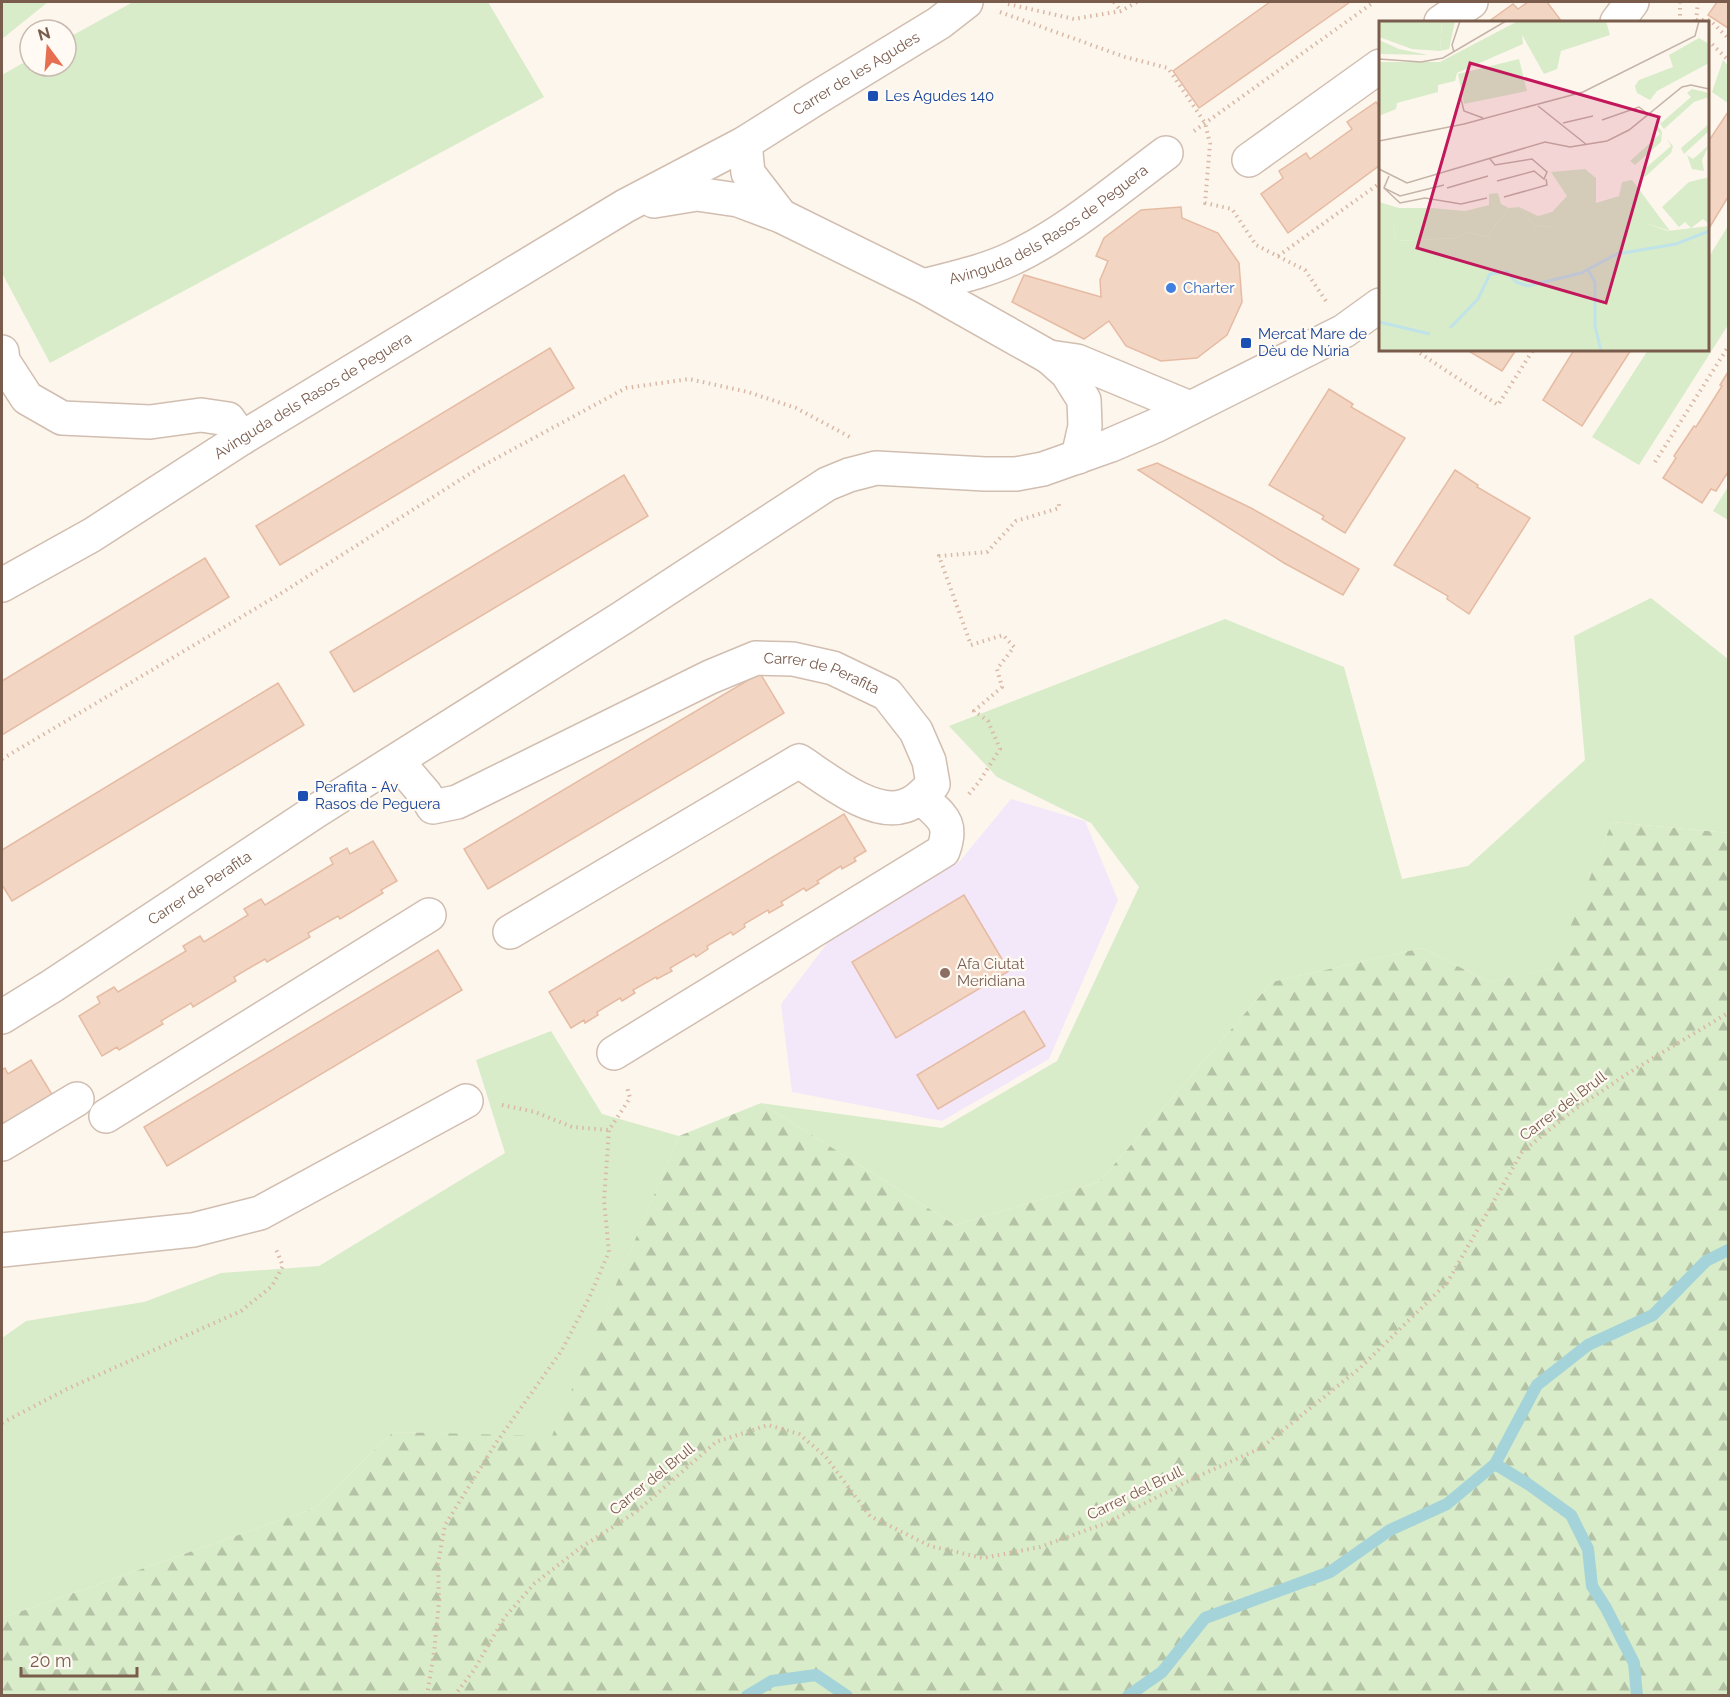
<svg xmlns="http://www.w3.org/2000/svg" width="1730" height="1697" font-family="Raleway,sans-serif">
  <defs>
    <pattern id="forest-firs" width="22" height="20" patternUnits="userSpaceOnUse" patternTransform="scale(1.5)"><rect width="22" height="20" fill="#d8ecc9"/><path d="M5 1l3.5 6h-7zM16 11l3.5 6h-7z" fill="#b4c2a5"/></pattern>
  </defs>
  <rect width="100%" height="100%" fill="#fdf6ec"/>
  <path fill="#f3e8fa" d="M1011,799L1085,821L1118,900L1049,1059L942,1121L792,1092L781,1004L828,942L960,861Z"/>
  <g fill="#d8ecc9">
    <path d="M2,2H48L2,39Z"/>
    <path d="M133,2H488L544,97L50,363L2,273V75L30,59V66H66V39Z"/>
    <path d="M1723,60L1728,66V103L1712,92Z"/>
    <path d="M1728,226V325L1639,465L1592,437L1648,350H1708V258Z"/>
    <path d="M1728,487V520L1713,511Z"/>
    <path d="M1651,598L1728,659V833L1612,822L1555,968L1489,982L1422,948L1272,982L1099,1182L955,1225L761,1103L942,1128L1057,1061L1139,887L1091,823L997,777L949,726L1225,619L1344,667L1402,879L1468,866L1585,760L1574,636Z"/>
    <path d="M551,1031L602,1114L679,1136L552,1437L393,1432L315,1508L2,1618V1338L26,1321L144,1302L221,1273L319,1266L505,1153L476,1060Z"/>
  </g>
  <path fill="url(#forest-firs)" d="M1612,822L1728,833V1695H2V1618L315,1508L393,1432L552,1436L679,1136L761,1103L955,1225L1099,1182L1272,982L1422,948L1489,982L1554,968Z"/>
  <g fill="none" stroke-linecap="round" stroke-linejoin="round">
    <g stroke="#a5d3da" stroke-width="12">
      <path d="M1495,1464L1528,1484L1571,1515L1588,1549L1592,1586L1606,1608L1634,1663L1637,1696"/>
      <path d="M747,1696L772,1681L816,1675L847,1696"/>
      <path d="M1128,1696L1162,1672L1205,1618L1330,1572L1390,1530L1447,1504L1495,1464L1537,1385L1588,1345L1653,1315L1706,1261L1728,1250"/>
    </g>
  </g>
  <g fill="#f3d5c3" stroke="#e6bba3" stroke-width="1.5">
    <path d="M1270,2H1350L1199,108L1173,71Z"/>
    <path d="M1528,2H1547L1562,22H1488L1513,4L1518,9Z"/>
    <path d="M1717,2H1728V28L1708,15Z"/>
    <path d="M1376,102L1380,107V165L1288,233L1261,194L1283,178L1279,171L1306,153L1310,159L1352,129L1347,122Z"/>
    <path d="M1728,112V197L1708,230V142Z"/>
    <path d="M1181,207L1182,218L1218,233L1239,263L1242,302L1227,335L1197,358L1161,361L1126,346L1109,321L1084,339L1012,302L1024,275L1101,297L1100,280L1108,261L1096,256L1104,238L1141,210Z"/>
    <path d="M550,348L574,388L280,565L256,526Z"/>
    <path d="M1467,350H1516L1502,371Z"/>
    <path d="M1574,350H1631L1582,426L1543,400Z"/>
    <path d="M1728,372V472L1716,491L1711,489L1702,503L1663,478L1676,458L1674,456L1694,426L1696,427L1722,386L1720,385Z"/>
    <path d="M1329,389L1353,404L1351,407L1405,438L1345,533L1322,519L1324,516L1269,485Z"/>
    <path d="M1157,463L1251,508L1359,569L1343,595L1284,563L1138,470Z"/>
    <path d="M1455,470L1478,485L1477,487L1530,518L1469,614L1447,599L1448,596L1394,565Z"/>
    <path d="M624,475L648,516L354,692L330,652Z"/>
    <path d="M205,558L229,597L2,735V681Z"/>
    <path d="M760,673L784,713L488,889L464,849Z"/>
    <path d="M278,683L304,725L12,901L2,885V850Z"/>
    <path d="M844,814L866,851L854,858L856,861L842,869L841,866L817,881L819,883L806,891L804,888L781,902L783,905L769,913L768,910L744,924L745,927L733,935L731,932L707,946L708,949L696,957L694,954L670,968L672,971L657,979L656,977L633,990L635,993L622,1001L620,998L597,1012L598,1015L585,1023L584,1020L571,1028L549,992Z"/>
    <path d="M373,841L397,881L381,890L383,893L340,919L338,916L308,933L310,937L267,962L265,959L234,977L236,981L193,1007L191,1003L161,1021L163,1024L119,1050L117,1047L102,1056L79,1016L100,1003L97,997L114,987L118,992L186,951L183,946L200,936L204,942L248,915L244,909L261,899L265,905L333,864L330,858L347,848L350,854Z"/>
    <path d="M964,895L1009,971L896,1038L852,962Z"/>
    <path d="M438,950L462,990L167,1166L144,1127Z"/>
    <path d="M1024,1011L1045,1046L938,1109L917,1075Z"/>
    <path d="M31,1060L56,1101L2,1133V1070L5,1068L8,1074Z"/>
  </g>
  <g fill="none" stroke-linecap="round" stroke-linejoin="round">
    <g stroke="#d1beb0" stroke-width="36">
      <g id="minor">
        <path d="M1441,22L1471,2"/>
        <path d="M1617,22L1632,2"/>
        <path d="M745,143L748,173L781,216"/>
        <path d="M1249,160L1380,66"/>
        <path d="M654,201L697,194L738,200L781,216L923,286L1049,357L1067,373L1084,400L1085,426L1078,457"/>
        <path id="s1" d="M923,286C953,278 983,272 1011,259C1068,232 1116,190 1166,153"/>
        <path d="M2,352L3,361L27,398L62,418L150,422L201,415L228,419L242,438"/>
        <path d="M1049,357L1077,361L1190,408"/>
        <path id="s2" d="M2,585L92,535L242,438L625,206L745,143L813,100L939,23L966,2"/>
        <path id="s3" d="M397,761L425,794L433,807L457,802L710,677L756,658L793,659L833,668L887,694L916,731L929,761L933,784C925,793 916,803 904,806C872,817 824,777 799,761L510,932"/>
        <path id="s4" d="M2,1017L52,986L316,811L622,618L827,484L849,475L876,468L985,474H1016L1043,469L1111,445L1157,425L1344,331L1380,305"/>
        <path d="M614,1053L943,851C954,821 941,817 921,797"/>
        <path d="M106,1116L429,915"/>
        <path d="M2,1144L77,1099"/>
        <path d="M2,1250L193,1230L260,1213L466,1101"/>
      </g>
    </g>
    <g stroke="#d9b8a5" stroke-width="4" stroke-dasharray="1.5 4.5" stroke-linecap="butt">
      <path d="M1114,2L1121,11"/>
      <path d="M1680,2V22"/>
      <path d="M1008,4L1074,19L1121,11L1137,2"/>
      <path d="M1000,12L1125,57L1168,68L1205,123L1210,144L1205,203L1232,209L1256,245L1305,270L1326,301"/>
      <path d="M1696,20H1710L1728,38"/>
      <path d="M1696,21L1698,2"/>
      <path d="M1708,40L1728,60"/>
      <path d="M1194,131L1374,2"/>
      <path d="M1278,256L1380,183"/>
      <path d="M1415,350L1498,405L1533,350"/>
      <path d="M1655,462L1728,347"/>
      <path d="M2,759L280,594L482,466L626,388L689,379L748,392L796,408L850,437"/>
      <path d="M969,794L979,782L1000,749L988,721L974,711L1002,687L997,669L1014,647L1003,635L971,645L939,556L987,552L1016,521L1059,508V502"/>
      <path d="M502,1105L535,1112L572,1127L609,1130"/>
      <path d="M2,1423L67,1389L241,1311L272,1286L283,1266L275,1247"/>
      <path d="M427,1696L434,1652L439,1602L438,1564L445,1525L496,1443L562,1350L589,1298L609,1252L604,1201L609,1130L630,1098L627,1087"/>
      <path d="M454,1696L474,1670L504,1618L534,1584L580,1548L636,1512L716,1442L768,1425L799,1434L825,1456L870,1516L930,1546L983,1558L1040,1547L1109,1522L1192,1479L1261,1448L1360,1368L1447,1283L1522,1152L1575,1109L1630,1072L1728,1013"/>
    </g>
    <use href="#minor" stroke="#fff" stroke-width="33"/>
  </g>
  <g fill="#1a4fb4" stroke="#fffaf3" stroke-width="2">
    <rect x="867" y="90" width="12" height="12" rx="3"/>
    <rect x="1240" y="337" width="12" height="12" rx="3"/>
    <rect x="297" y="790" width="12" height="12" rx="3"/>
  </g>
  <circle fill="#3f7fe0" stroke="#fffaf3" stroke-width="2" cx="1171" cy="288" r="6"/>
  <circle fill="#8d6e63" stroke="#fffaf3" stroke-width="2" cx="945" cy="973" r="6"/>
  <g text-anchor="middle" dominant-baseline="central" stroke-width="4.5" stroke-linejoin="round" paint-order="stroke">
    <g font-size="15" fill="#7a5c4d" stroke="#fffaf3">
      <text stroke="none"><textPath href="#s2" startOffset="996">Carrer de les Agudes</textPath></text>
      <text stroke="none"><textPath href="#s1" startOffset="141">Avinguda dels Rasos de Peguera</textPath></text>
      <text stroke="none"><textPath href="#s2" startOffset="364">Avinguda dels Rasos de Peguera</textPath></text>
      <text stroke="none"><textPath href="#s3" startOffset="483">Carrer de Perafita</textPath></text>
      <text stroke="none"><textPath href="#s4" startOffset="236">Carrer de Perafita</textPath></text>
      <text transform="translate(1563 1106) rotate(-37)">Carrer del Brull</text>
      <text transform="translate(652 1479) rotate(-39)">Carrer del Brull</text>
      <text transform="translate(1135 1493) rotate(-26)">Carrer del Brull</text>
    </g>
    <g font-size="15" fill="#164399" stroke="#fffaf3" text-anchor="start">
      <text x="885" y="96">Les Agudes 140</text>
      <text x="1258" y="334">Mercat Mare de<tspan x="1258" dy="17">Dèu de Núria</tspan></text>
      <text x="315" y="787">Perafita - Av<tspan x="315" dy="17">Rasos de Peguera</tspan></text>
    </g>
    <g font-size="15" fill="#366cbe" stroke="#fffaf3" text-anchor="start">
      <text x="1183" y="288">Charter</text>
    </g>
    <g font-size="15" fill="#785e54" stroke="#fffaf3" text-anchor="start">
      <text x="957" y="964">Afa Ciutat<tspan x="957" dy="17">Meridiana</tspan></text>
    </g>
  </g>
  <g transform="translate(1379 21)">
    <rect width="330" height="330" fill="#fdf6ec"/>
    <path d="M63,0H76L70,28L61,30ZM139,0H227L231,14L182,30L178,48L165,53L143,14L144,23L78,52L76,60L59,64V71L18,82L17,88L0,95V41H61ZM0,19L20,28L49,34L2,33ZM140,38L148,70L85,83L79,53ZM313,68L330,72V76L315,81L285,108L281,103L312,76L308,72ZM278,103L283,111L282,121L256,144L251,140L281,113L275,106ZM330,103V110L305,133L302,127ZM288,118L294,125L292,132L266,156L262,151L292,125ZM330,124L323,139L325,150L313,148L308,134L314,138ZM206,148L217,157V182L240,175L243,161L253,159L291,210L269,203L255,208L200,189L174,205L157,206L140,186L159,195L173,191L188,175L172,151ZM119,172L122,183L130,187L107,216L89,211L78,217L17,220L14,203L22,197L53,187L86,190L110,184V173Z" fill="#d8ecc9"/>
    <path d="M0,0H63L61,30L33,28L0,16ZM0,181L20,187H53L14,203L17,220L78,217L89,211L107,216L130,187L140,186L157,206L174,205L199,189L217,190L231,196L242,182L260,189L255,207L269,203L288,210L330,205V330H0Z" fill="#d8ecc9"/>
    <path d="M320,17L330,23V42L278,70L271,79L258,72L256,65L260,59L294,46L290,34ZM330,156V203L324,198L312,207L306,201L300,206L283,186L310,161Z" fill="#d8ecc9"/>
    <path fill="none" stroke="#bfe3e8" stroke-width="3" d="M209,249L216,261V305L222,330M0,301L51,313M71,307L99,278L111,253L128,251L137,261L149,265L202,252L238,233L297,223L330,210"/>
    <path fill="none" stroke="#c5b3a7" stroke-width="1.5" d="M75,31L73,24L81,0M0,38L42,41L64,37L127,0M81,74L85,90L104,97M159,85L208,124M223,99L260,86L269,93M184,102L214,95M0,120L85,103L204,71L316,15L320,0M111,138L116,144L153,138L168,151L165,158L155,150L118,160M0,148L28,162L166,121L191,126L228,120L250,109L303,66L312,64L330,68M10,155L5,167L21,175L65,164M5,167L21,182L46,177L82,183L108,177M68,167L109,155M125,176L168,164L167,158"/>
    <path fill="#c2185b" fill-opacity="0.15" stroke="#c2185b" stroke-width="3" d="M91,42L280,96L227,282L38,227Z"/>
    <rect width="330" height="330" fill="none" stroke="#7a5c4d" stroke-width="3"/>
  </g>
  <rect width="1730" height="1697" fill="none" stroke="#7a5c4d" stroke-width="6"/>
  <g transform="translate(48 48) rotate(344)"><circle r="28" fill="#fffaf3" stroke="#cabbb1" stroke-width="1.5"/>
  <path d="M0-4.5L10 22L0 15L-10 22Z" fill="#e76f51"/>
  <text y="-9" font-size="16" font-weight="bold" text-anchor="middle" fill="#7a5c4d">N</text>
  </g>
  <path d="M21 1667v9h116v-9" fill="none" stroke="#7a5c4d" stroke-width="3"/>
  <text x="30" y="1667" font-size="18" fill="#7a5c4d" stroke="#fffaf3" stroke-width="4.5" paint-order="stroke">20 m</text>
</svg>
